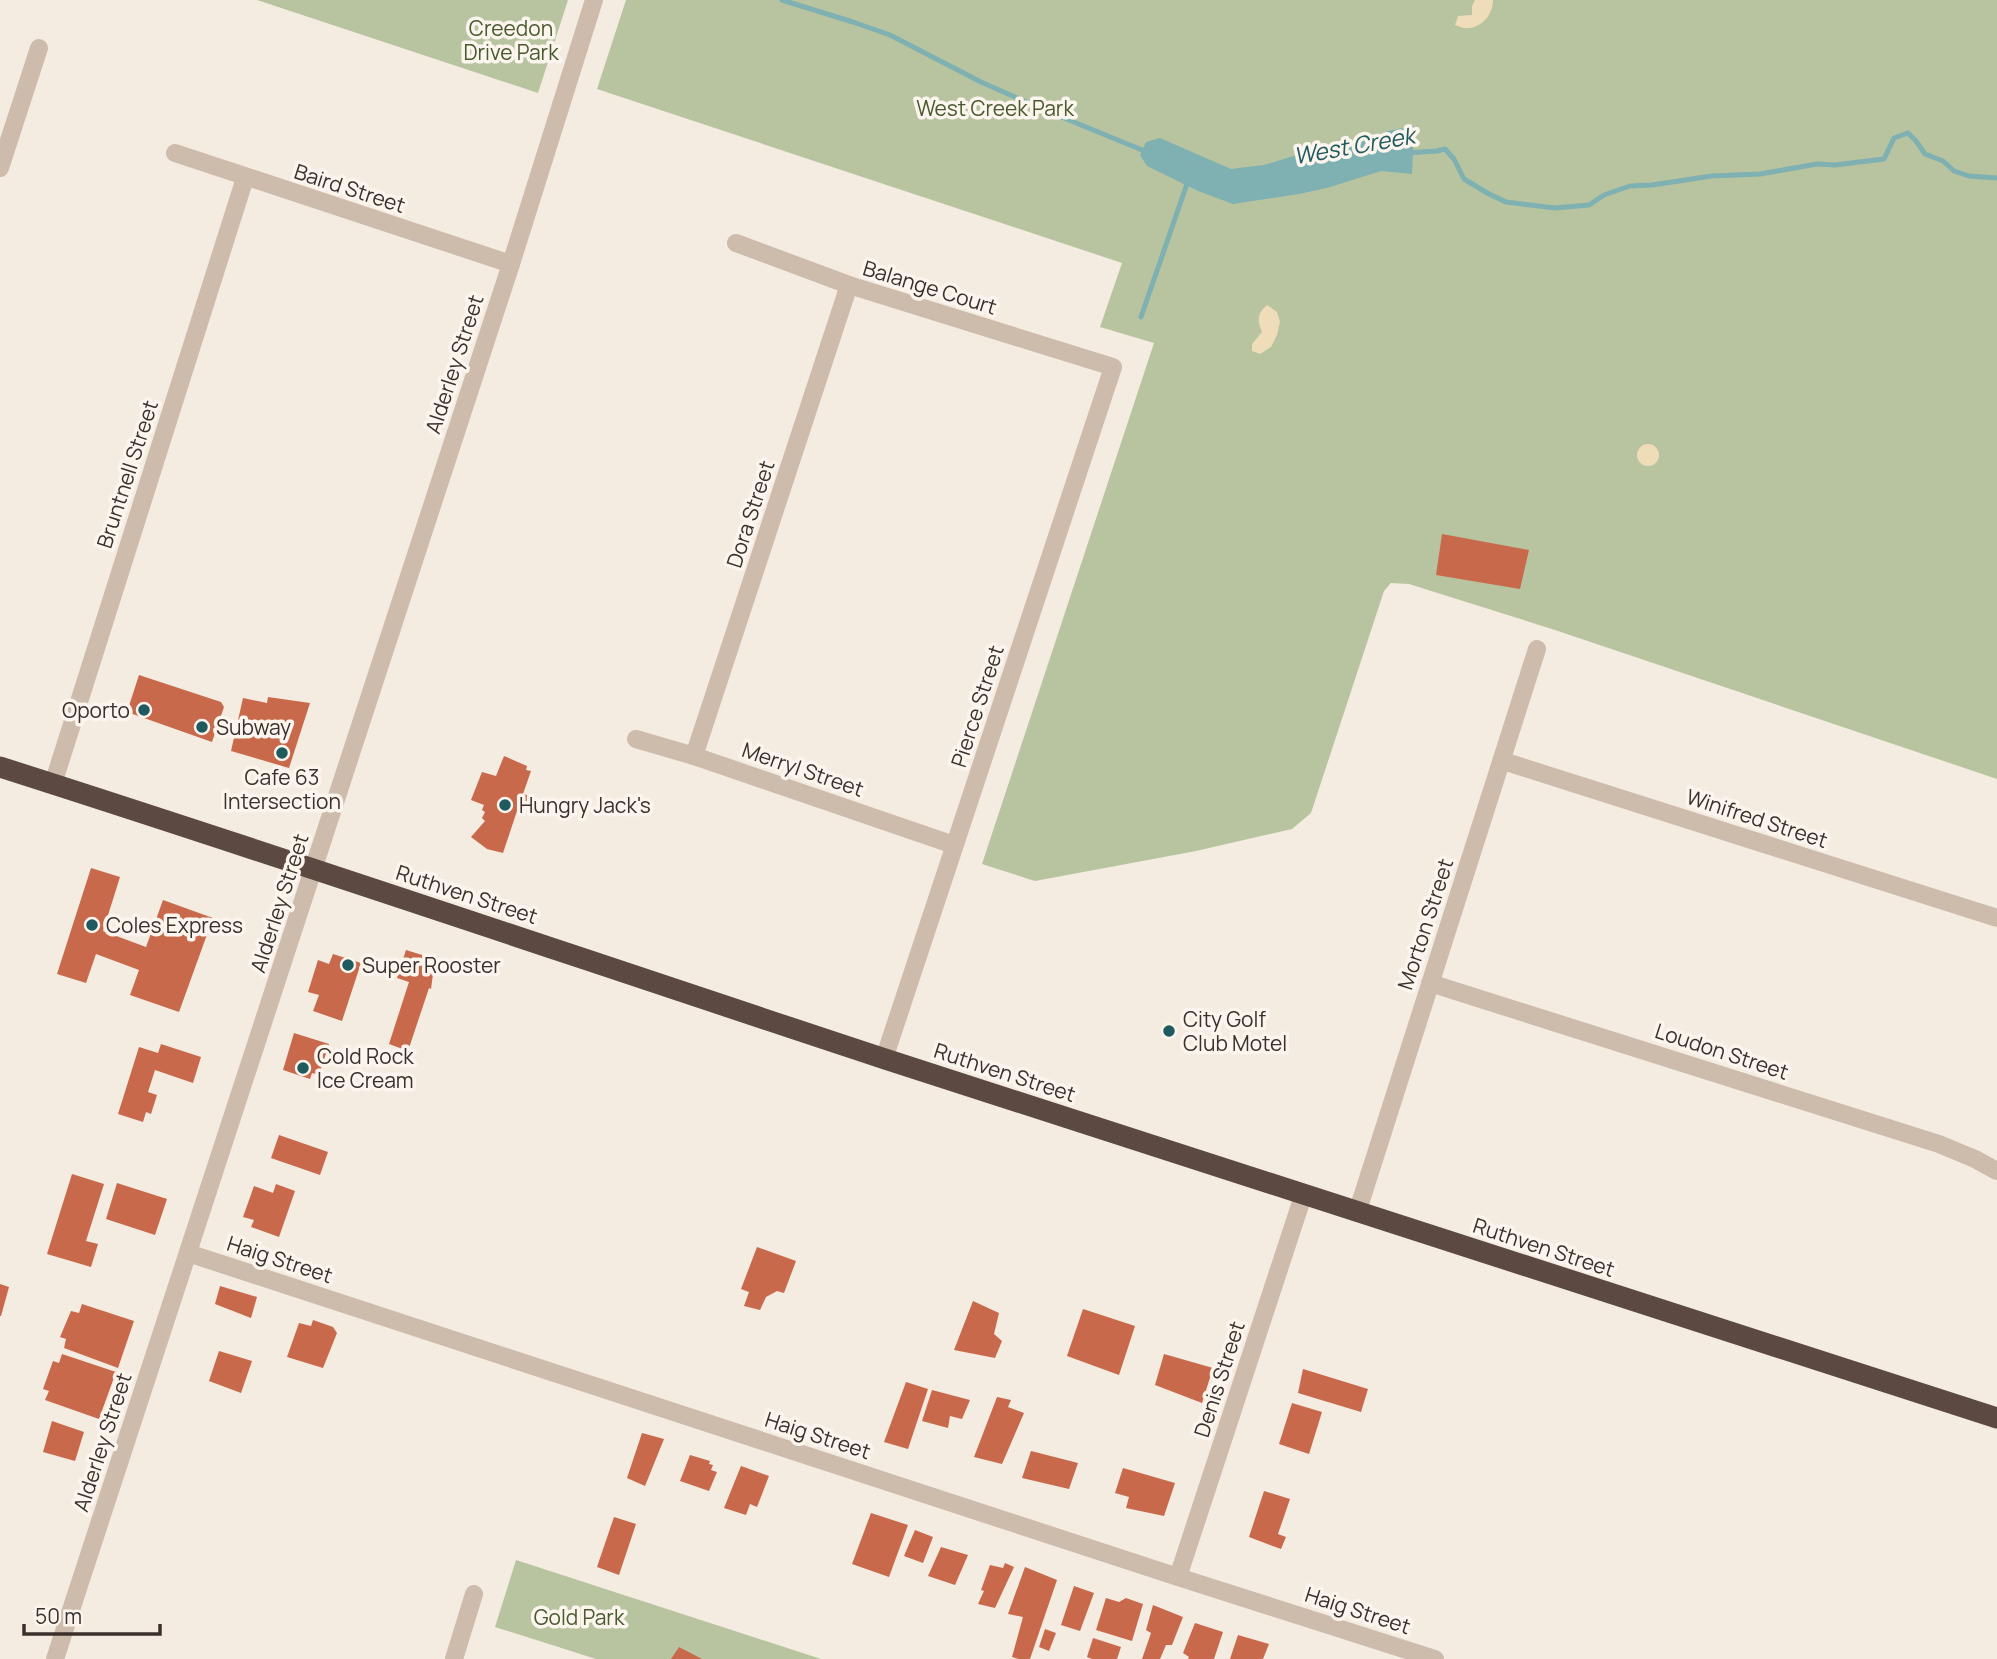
<svg xmlns="http://www.w3.org/2000/svg" width="1997" height="1659" font-family="Manrope,sans-serif">
  <rect width="100%" height="100%" fill="#f4ebe1"/>
  <g fill="#b8c4a0">
    <path d="M257,0H568L538,93Z"/>
    <path d="M626,0H1997V779L1555,630L1409,584L1391,583L1384,591L1311,813L1292,829L1196,851L1035,881L982,864L1154,343L1100,327L1122,263L597,89Z"/>
    <path d="M516,1560L821,1659H596L495,1627Z"/>
  </g>
  <g fill="#efdcb8">
    <path d="M1475,0H1493C1493,19 1474,35 1455,25L1458,16L1472,15V6Z"/>
    <path d="M1267,305L1277,312L1280,322L1277,335L1271,347L1260,354L1252,351V344L1262,332C1257,320 1257,314 1267,305Z"/>
    <circle cx="1648" cy="455" r="11"/>
  </g>
  <path fill="#7fb0b2" d="M1414,126L1412,174L1381,171L1327,188L1299,194L1233,204L1198,191L1147,166L1140,155L1146,142L1160,138L1231,169L1264,165L1326,146L1359,141L1388,131Z"/>
  <g fill="none" stroke-linecap="round" stroke-linejoin="round">
    <g stroke="#7fb0b2" stroke-width="5">
      <path d="M782,0L853,22L890,35L981,82L1042,109L1147,152"/>
      <path d="M1405,153L1437,151L1445,149L1454,159L1464,179L1489,194L1506,202L1555,208L1589,205L1604,195L1630,186L1652,185L1712,176L1760,174L1817,164L1835,165L1884,159L1894,138L1908,133L1916,141L1925,154L1943,161L1954,171L1969,176L1997,178"/>
      <path d="M1141,317L1189,178"/>
    </g>
  </g>
  <g fill="#c8694b">
    <path d="M1442,534L1529,550L1520,589L1436,575Z"/>
    <path d="M139,675L221,702L224,707L212,742L127,712Z"/>
    <path d="M268,697L310,703L289,768L231,751L243,698L267,703Z"/>
    <path d="M504,756L527,766L526,770L531,771L523,794L530,796L527,807L519,805L503,853L487,849L471,837L485,821L482,818L485,812L482,810L484,805L471,800L482,772L496,776Z"/>
    <path d="M91,868L120,877L103,931L146,947L163,900L213,918L179,1012L130,995L139,970L96,954L86,983L57,974Z"/>
    <path d="M406,950L435,959L431,989L429,988L408,1051L389,1044L409,982L397,978Z"/>
    <path d="M333,954L361,963L342,1021L313,1011L319,995L308,992L318,960L329,964Z"/>
    <path d="M294,1033L329,1044L319,1075L312,1073L310,1079L283,1070Z"/>
    <path d="M161,1044L201,1057L193,1083L155,1070L148,1092L157,1095L151,1114L146,1112L143,1122L118,1114L139,1047L158,1053Z"/>
    <path d="M279,1135L328,1152L320,1175L271,1158Z"/>
    <path d="M72,1174L104,1184L86,1241L98,1244L91,1267L47,1254Z"/>
    <path d="M117,1183L167,1199L155,1235L106,1219Z"/>
    <path d="M276,1184L295,1191L279,1237L251,1227L254,1220L243,1217L254,1186L273,1193Z"/>
    <path d="M757,1247L796,1261L784,1293L777,1291L766,1297L760,1310L744,1306L749,1292L741,1289Z"/>
    <path d="M0,1284L9,1287L1,1316H0Z"/>
    <path d="M220,1286L257,1297L251,1318L215,1304Z"/>
    <path d="M973,1301L999,1313L994,1334L1002,1341L995,1358L954,1350Z"/>
    <path d="M82,1304L134,1321L118,1368L64,1348L66,1339L60,1337L71,1311L79,1313Z"/>
    <path d="M1083,1309L1135,1326L1119,1375L1067,1356Z"/>
    <path d="M313,1320L333,1327L337,1333L323,1368L287,1357L299,1323L311,1326Z"/>
    <path d="M219,1351L252,1361L241,1393L209,1381Z"/>
    <path d="M62,1354L116,1372L99,1419L45,1400L49,1391L43,1389L53,1361L59,1363Z"/>
    <path d="M1164,1354L1213,1368L1202,1403L1155,1385Z"/>
    <path d="M1303,1369L1368,1389L1361,1412L1298,1393Z"/>
    <path d="M906,1382L928,1389L908,1449L884,1442Z"/>
    <path d="M932,1390L970,1400L962,1419L950,1416L948,1428L922,1421Z"/>
    <path d="M997,1397L1011,1400L1008,1407L1024,1413L1002,1464L974,1457Z"/>
    <path d="M1292,1403L1322,1412L1309,1454L1279,1444Z"/>
    <path d="M52,1421L84,1432L75,1461L43,1452Z"/>
    <path d="M642,1433L664,1439L645,1486L627,1478Z"/>
    <path d="M1031,1451L1078,1463L1069,1489L1022,1478Z"/>
    <path d="M690,1455L710,1461L709,1464L713,1465L711,1470L717,1472L709,1491L680,1481Z"/>
    <path d="M741,1466L769,1476L757,1507L750,1504L746,1515L724,1508Z"/>
    <path d="M1123,1468L1175,1483L1164,1516L1126,1508L1129,1497L1115,1493Z"/>
    <path d="M1264,1491L1290,1499L1278,1534L1286,1537L1281,1549L1249,1537Z"/>
    <path d="M871,1513L908,1525L889,1577L852,1564Z"/>
    <path d="M614,1517L636,1524L619,1575L597,1567Z"/>
    <path d="M915,1530L933,1537L923,1563L904,1556Z"/>
    <path d="M941,1547L968,1555L955,1585L928,1576Z"/>
    <path d="M1005,1563L1014,1567L995,1608L978,1604L984,1591L981,1590L990,1565L1003,1568Z"/>
    <path d="M1025,1567L1057,1580L1030,1659H1019L1012,1657L1023,1617L1008,1614Z"/>
    <path d="M1074,1586L1094,1593L1080,1631L1061,1625Z"/>
    <path d="M1106,1598L1119,1602L1126,1598L1143,1604L1132,1641L1096,1630Z"/>
    <path d="M1153,1605L1183,1617L1172,1645H1166L1160,1659H1142L1151,1633L1146,1630Z"/>
    <path d="M1195,1623L1223,1632L1214,1659H1188L1189,1657L1183,1653Z"/>
    <path d="M1045,1629L1056,1633L1049,1651L1039,1647Z"/>
    <path d="M1238,1635L1269,1644L1263,1659H1230Z"/>
    <path d="M1093,1638L1121,1647L1117,1659H1092L1087,1657Z"/>
    <path d="M679,1647L702,1659H671Z"/>
  </g>
  <g fill="none" stroke-linecap="round" stroke-linejoin="round">
    <g stroke="#cdbbac" stroke-width="18">
      <path d="M175,153L511,264"/>
      <path d="M0,168L39,48"/>
      <path d="M736,243L849,285L1113,367L884,1059"/>
      <path d="M636,739L694,756L954,845"/>
      <path d="M694,756L849,285"/>
      <path d="M1503,761L1997,918"/>
      <path d="M53,784L245,178"/>
      <path d="M1430,983L1939,1144L1975,1159L1997,1171"/>
      <path d="M1357,1213L1537,649"/>
      <path d="M188,1253L1178,1577L1435,1659"/>
      <path d="M1178,1577L1303,1196"/>
      <path d="M55,1659L511,264L594,0"/>
      <path d="M454,1659L474,1594"/>
    </g>
    <path stroke="#5c4a42" stroke-width="21" d="M0,767C295,861 588,961 882,1058C1253,1180 1625,1299 1997,1418"/>
  </g>
  <g fill="#1f5a5e" stroke="#fbf5ee" stroke-width="2.5">
    <circle cx="144" cy="710" r="7"/>
    <circle cx="202" cy="727" r="7"/>
    <circle cx="282" cy="753" r="7"/>
    <circle cx="505" cy="805" r="7"/>
    <circle cx="92" cy="925" r="7"/>
    <circle cx="348" cy="965" r="7"/>
    <circle cx="1169" cy="1031" r="7"/>
    <circle cx="303" cy="1068" r="7"/>
  </g>
  <g text-anchor="middle" dominant-baseline="central" stroke-width="7" stroke-linejoin="round" paint-order="stroke">
    <g font-size="21" fill="#4a5a2e" stroke="#fbf5ee">
      <text x="511" y="28">Creedon<tspan x="511" dy="24">Drive Park</tspan></text>
      <text x="995" y="108">West Creek Park</text>
      <text x="579" y="1617">Gold Park</text>
    </g>
    <g font-size="21" fill="#3b302b" stroke="#fbf5ee">
      <text transform="translate(350 188) rotate(18)">Baird Street</text>
      <text transform="translate(930 287) rotate(17)">Balange Court</text>
      <text transform="translate(454 364) rotate(-72)">Alderley Street</text>
      <text transform="translate(127 474) rotate(-72)">Bruntnell Street</text>
      <text transform="translate(750 514) rotate(-72)">Dora Street</text>
      <text transform="translate(977 706) rotate(-72)">Pierce Street</text>
      <text transform="translate(803 769) rotate(19)">Merryl Street</text>
      <text transform="translate(1757 818) rotate(18)">Winifred Street</text>
      <text transform="translate(467 894) rotate(18)">Ruthven Street</text>
      <text transform="translate(279 903) rotate(-72)">Alderley Street</text>
      <text transform="translate(1425 924) rotate(-72)">Morton Street</text>
      <text transform="translate(1722 1051) rotate(18)">Loudon Street</text>
      <text transform="translate(1005 1072) rotate(18)">Ruthven Street</text>
      <text transform="translate(1544 1247) rotate(18)">Ruthven Street</text>
      <text transform="translate(280 1259) rotate(18)">Haig Street</text>
      <text transform="translate(1219 1379) rotate(-72)">Denis Street</text>
      <text transform="translate(818 1435) rotate(18)">Haig Street</text>
      <text transform="translate(102 1442) rotate(-72)">Alderley Street</text>
      <text transform="translate(1358 1610) rotate(18)">Haig Street</text>
    </g>
    <g font-size="21" fill="#3b302b" stroke="#fbf5ee" text-anchor="start">
      <text x="130" y="710" text-anchor="end">Oporto</text>
      <text x="216" y="727">Subway</text>
      <text x="282" y="777" text-anchor="middle">Cafe 63<tspan x="282" dy="24">Intersection</tspan></text>
      <text x="519" y="805">Hungry Jack's</text>
      <text x="106" y="925">Coles Express</text>
      <text x="362" y="965">Super Rooster</text>
      <text x="1183" y="1019">City Golf<tspan x="1183" dy="24">Club Motel</tspan></text>
      <text x="317" y="1056">Cold Rock<tspan x="317" dy="24">Ice Cream</tspan></text>
    </g>
    <g font-size="23" font-style="italic" fill="#1f5a5e" stroke="#fbf5ee">
      <text transform="translate(1354 145) rotate(-10)">West Creek</text>
    </g>
  </g>
  <path d="M24 1624v10h136v-10" fill="none" stroke="#3b302b" stroke-width="3.5"/>
  <text x="35" y="1624" font-size="21" fill="#3b302b" stroke="#fbf5ee" stroke-width="5" paint-order="stroke">50 m</text>
</svg>
